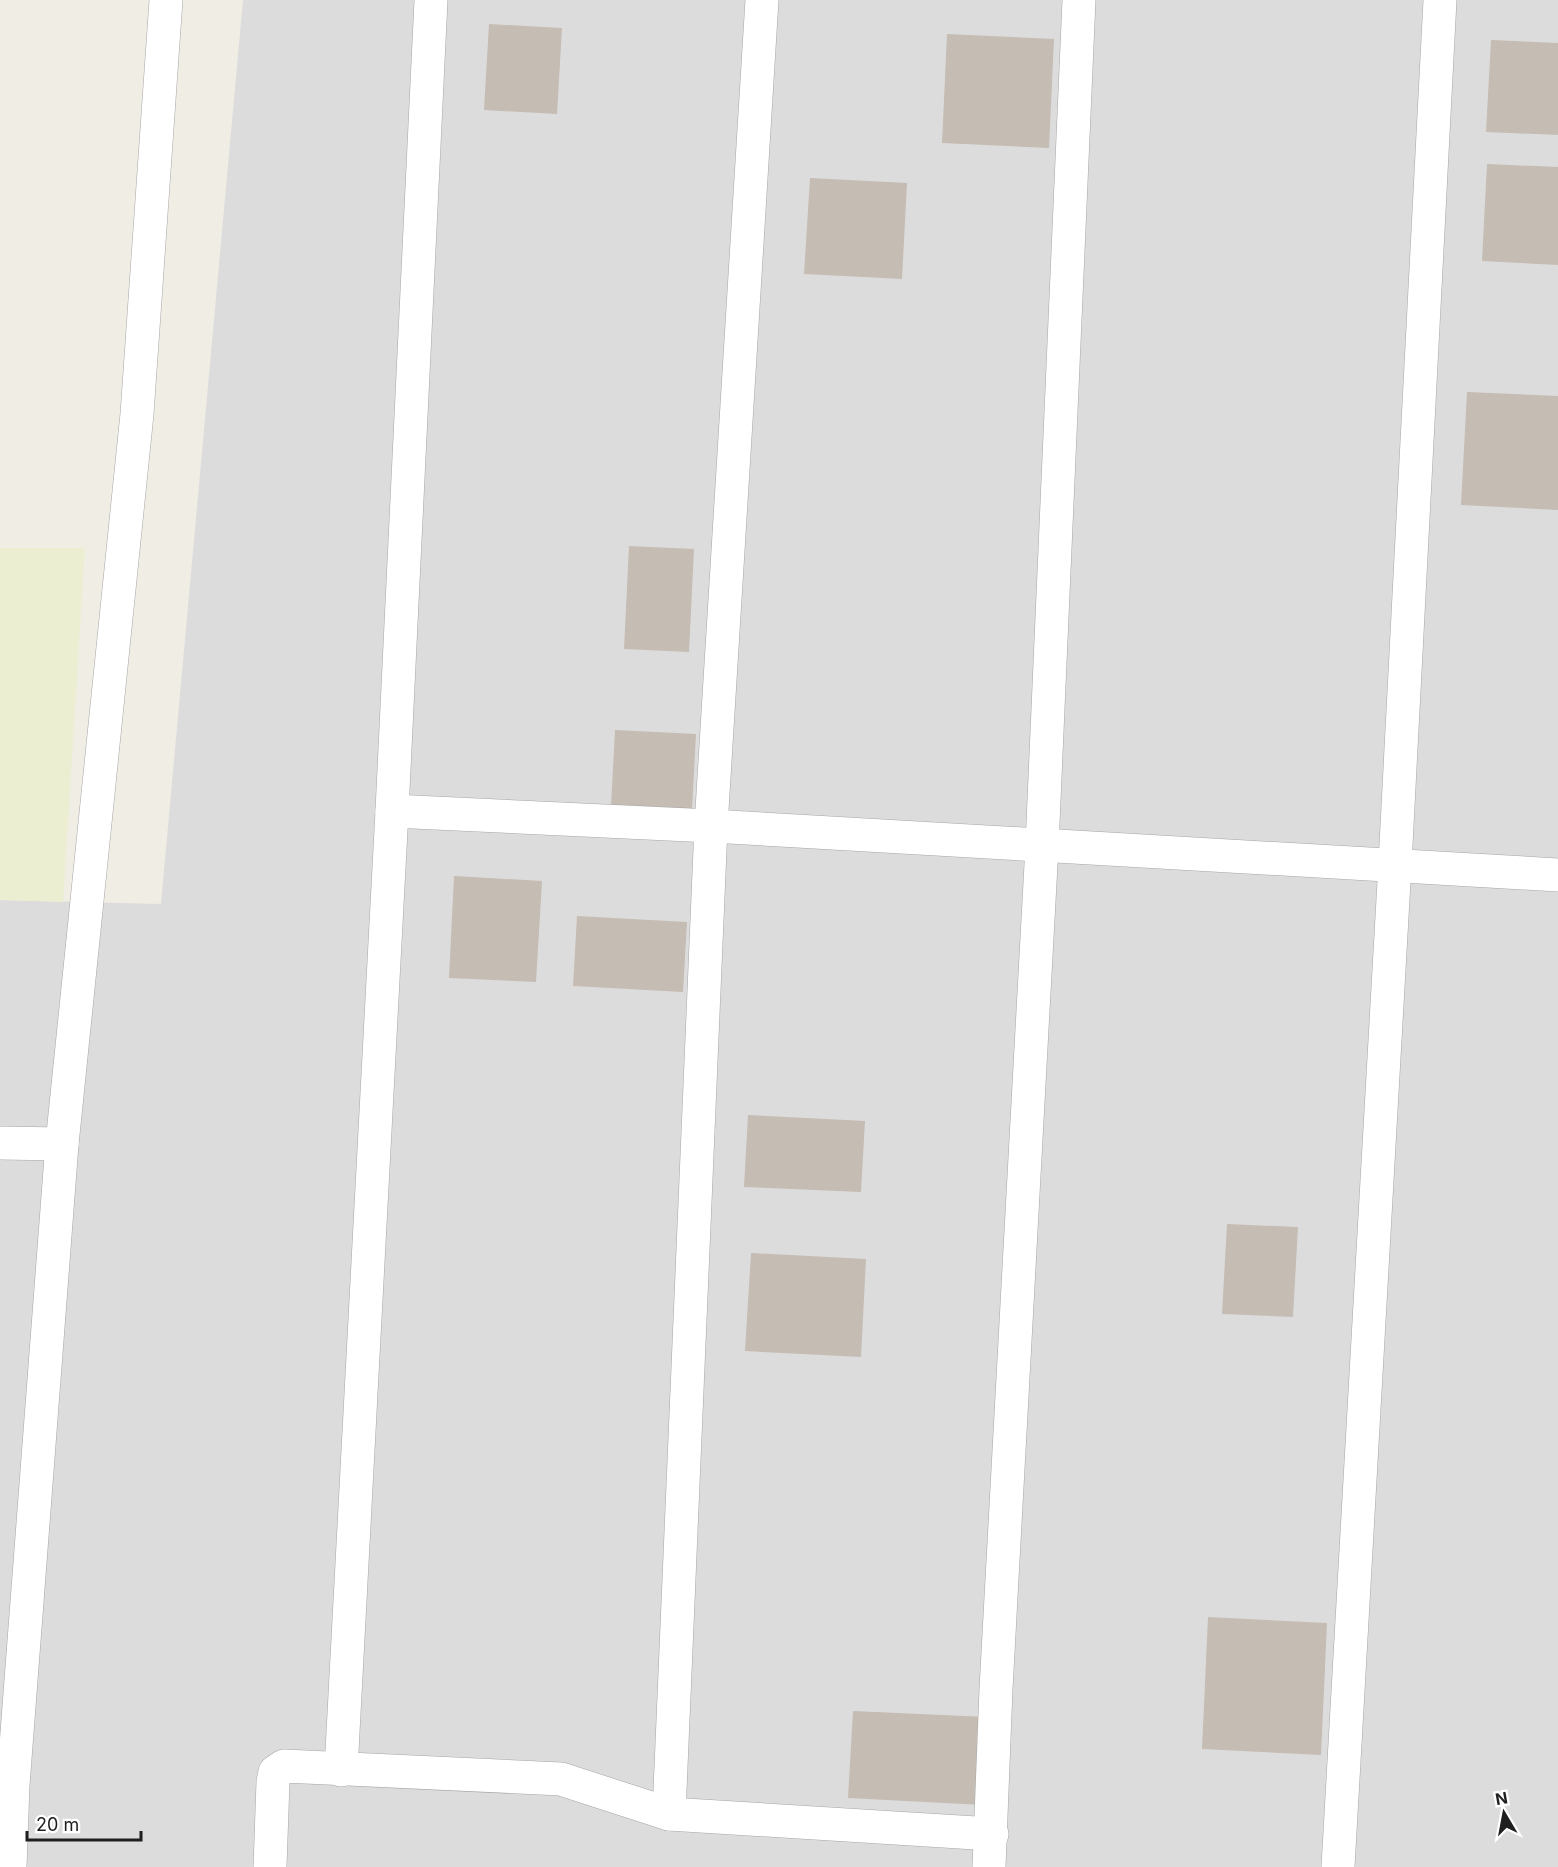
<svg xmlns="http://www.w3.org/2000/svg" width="1558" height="1867" font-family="Inter,sans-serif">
  <rect width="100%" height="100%" fill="#f0ede5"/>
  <path fill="#dddcdc" d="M243,0H1558V1867H0V900L161,904Z"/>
  <path fill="#ebeed1" d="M0,548H85L63,902L0,900Z"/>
  <g fill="#c5bcb4">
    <path d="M489,24L562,28L557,114L484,110Z"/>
    <path d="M947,34L1054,39L1049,148L942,143Z"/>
    <path d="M1491,40L1558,43V135L1486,132Z"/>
    <path d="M1487,164L1558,167V265L1482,261Z"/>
    <path d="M810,178L907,183L902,279L804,274Z"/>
    <path d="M1467,392L1558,396V510L1461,505Z"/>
    <path d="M629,546L694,549L689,652L624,649Z"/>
    <path d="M615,730L696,734L692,810L611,806Z"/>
    <path d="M454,876L542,881L536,982L449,978Z"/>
    <path d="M577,916L687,922L683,992L573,986Z"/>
    <path d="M748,1115L865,1121L861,1192L744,1187Z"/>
    <path d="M1227,1224L1298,1227L1293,1317L1222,1314Z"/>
    <path d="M751,1253L866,1259L861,1357L745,1351Z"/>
    <path d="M1208,1617L1327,1623L1321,1755L1202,1749Z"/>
    <path d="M853,1711L987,1717L983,1805L848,1798Z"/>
  </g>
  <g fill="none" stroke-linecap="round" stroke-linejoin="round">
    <g stroke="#a6a6a6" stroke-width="34">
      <g id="minor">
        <path d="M392,811L711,826L1558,875"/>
        <path d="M0,1143L62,1144"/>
        <path d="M341,1770L392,811L431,0"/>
        <path d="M669,1814L711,826L762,0"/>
        <path d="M10,1867L13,1785L62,1144L137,414L166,0"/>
        <path d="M270,1867L273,1782L275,1772L284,1766L561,1779L669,1814L992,1834"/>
        <path d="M989,1867L996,1689L1042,846L1079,0"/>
        <path d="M1338,1867L1395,864L1440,0"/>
      </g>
    </g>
    <use href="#minor" stroke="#fff" stroke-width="33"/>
  </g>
  <g transform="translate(1504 1813) rotate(350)" stroke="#ffffff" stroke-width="4.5" paint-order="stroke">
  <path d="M0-4.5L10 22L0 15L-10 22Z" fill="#1f1f1f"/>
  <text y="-9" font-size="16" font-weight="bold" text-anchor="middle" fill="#1f1f1f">N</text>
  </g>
  <path d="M27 1831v9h114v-9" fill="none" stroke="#1f1f1f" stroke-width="3"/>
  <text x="36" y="1831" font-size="18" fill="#1f1f1f" stroke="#ffffff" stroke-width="4.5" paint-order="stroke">20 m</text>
</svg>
